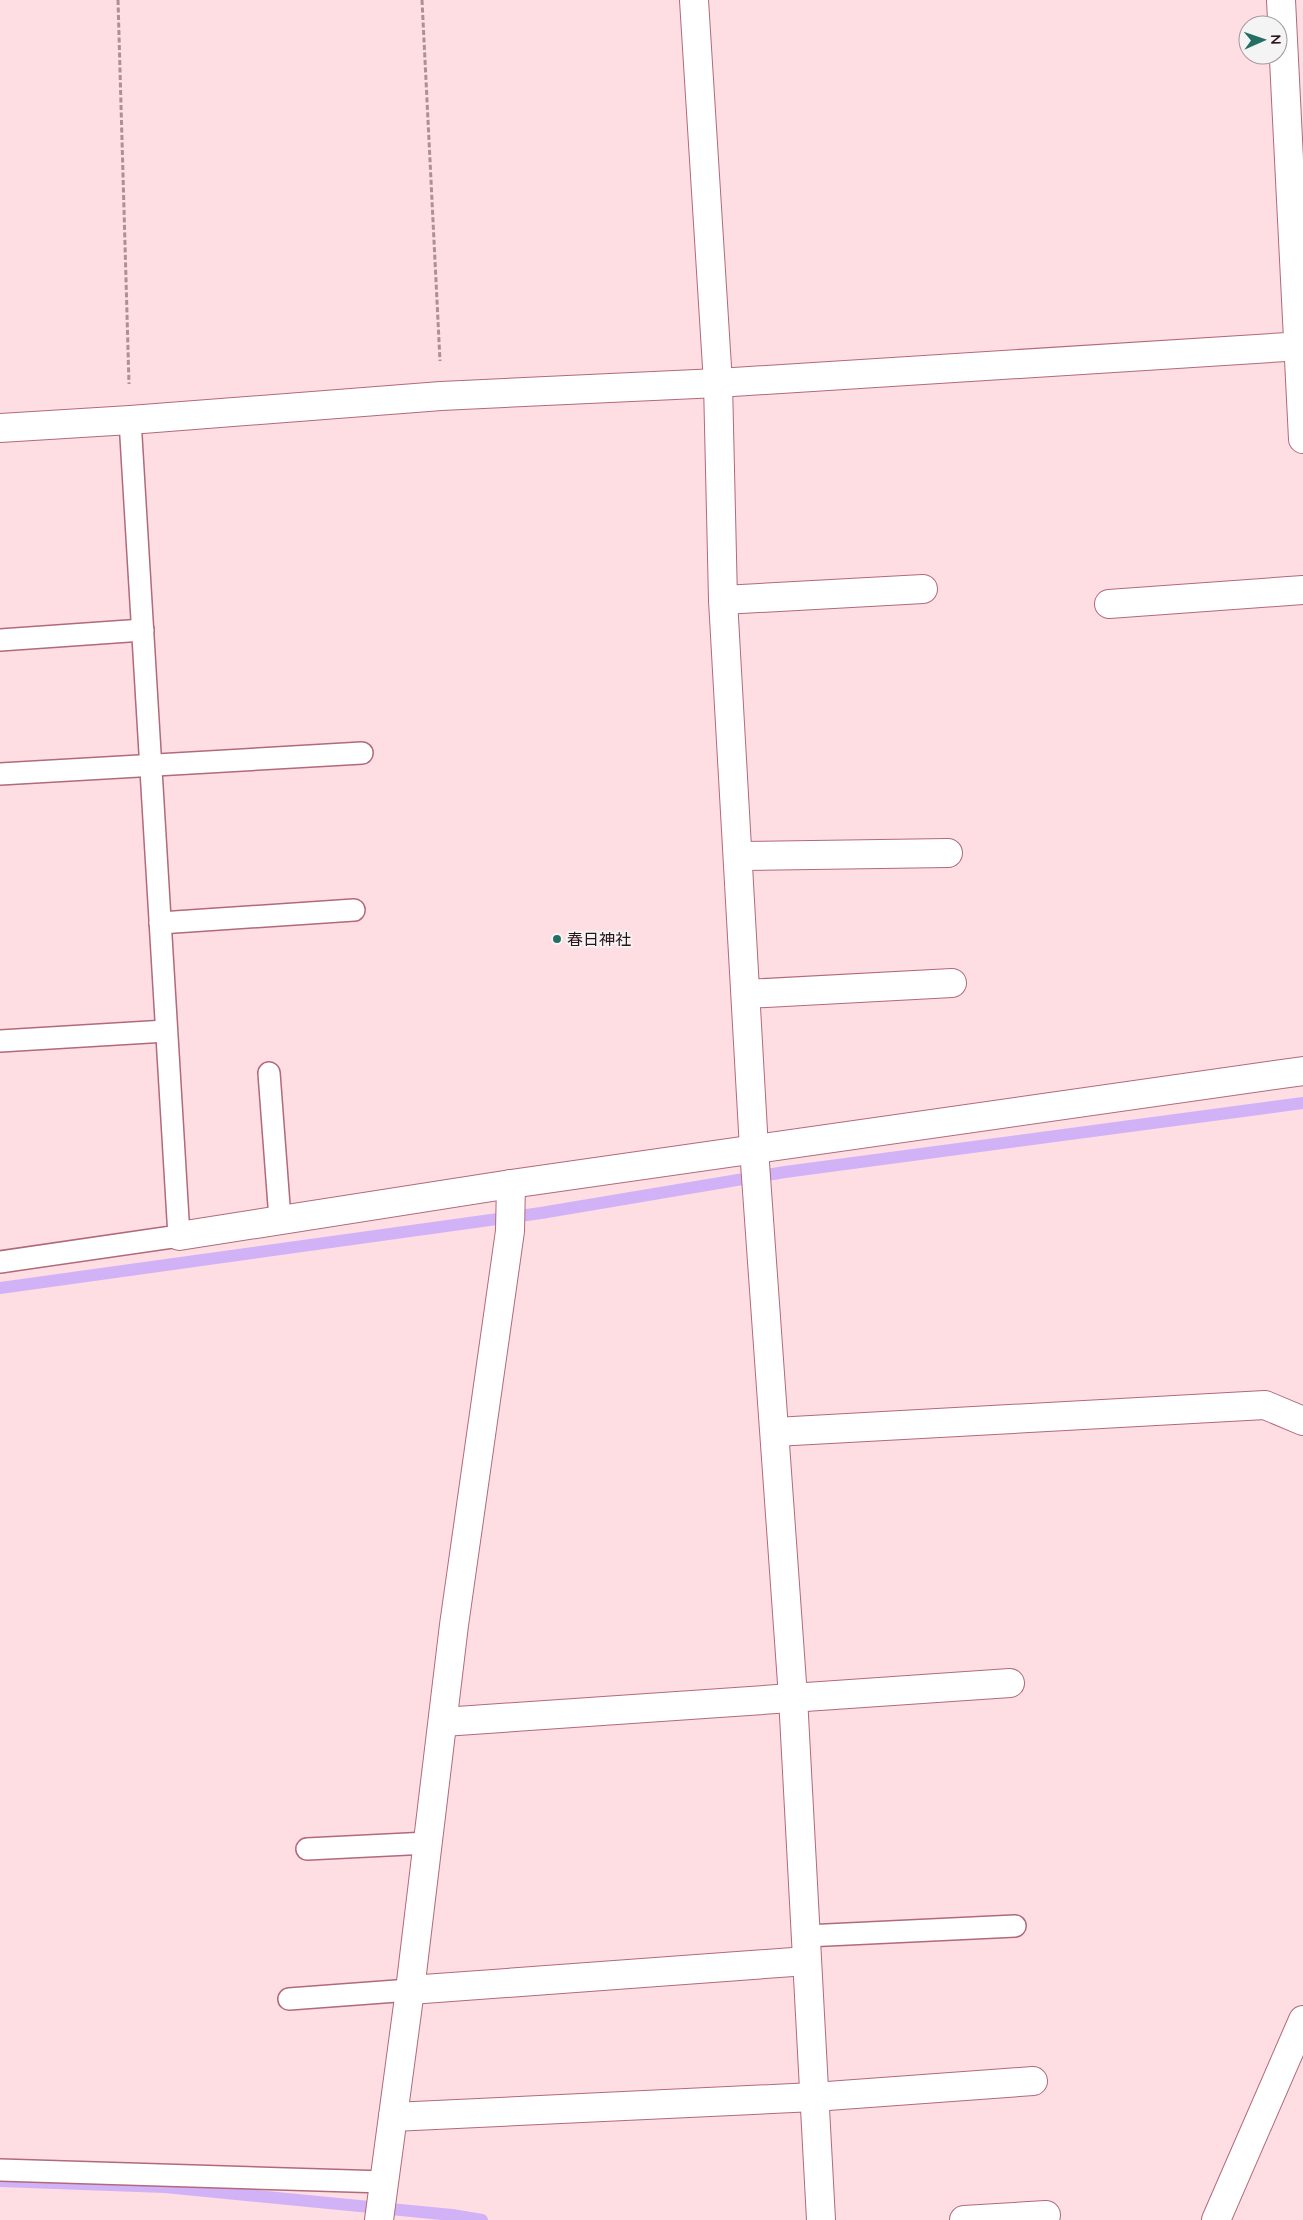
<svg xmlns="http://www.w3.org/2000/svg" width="1303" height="2220" font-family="Quicksand,'Noto Sans JP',sans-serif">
  <rect width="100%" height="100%" fill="#fedde3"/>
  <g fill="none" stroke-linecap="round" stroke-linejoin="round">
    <g stroke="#d1b2f7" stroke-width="12">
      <path d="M0,1288L541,1213L785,1172L1303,1103"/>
      <path d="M0,2181L165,2187L452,2215L482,2220"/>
    </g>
    <g stroke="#b06a7b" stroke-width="24">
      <g id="service">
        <path d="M0,640L143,630"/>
        <path d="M0,774L362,753"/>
        <path d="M160,923L354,910"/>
        <path d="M0,1041L166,1031"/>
        <path d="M269,1073L280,1219"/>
        <path d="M0,1262L179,1236L130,420"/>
        <path d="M307,1849L428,1843"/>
        <path d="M806,1936L1015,1926"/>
        <path d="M289,1999L410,1990"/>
        <path d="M0,2170L384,2182"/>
      </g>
    </g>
    <g stroke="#b06a7b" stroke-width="30">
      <g id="minor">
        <path d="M694,0L718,383L723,600L754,1149L793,1697L821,2220"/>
        <path d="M1281,0L1303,439"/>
        <path d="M0,428L130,420L441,396L718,383L1303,346"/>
        <path d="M723,600L923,589"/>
        <path d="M1109,604L1303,590"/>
        <path d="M738,856L948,853"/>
        <path d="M746,994L952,983"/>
        <path d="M179,1236L511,1184L1303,1071"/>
        <path d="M775,1432L1265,1405L1303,1421"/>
        <path d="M443,1722L1010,1683"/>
        <path d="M410,1990L807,1961"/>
        <path d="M393,2117L814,2097L1033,2081"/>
        <path d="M379,2220L410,1990L454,1625L510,1231L511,1184"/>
        <path d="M964,2220L1046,2215"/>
        <path d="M1216,2220L1303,2020"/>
      </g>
    </g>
    <g stroke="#ae8f95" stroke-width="3" stroke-dasharray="5 2.5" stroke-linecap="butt">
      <path d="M118,0L129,384"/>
      <path d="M422,0L440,361"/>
    </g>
    <use href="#service" stroke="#fff" stroke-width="21"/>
    <use href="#minor" stroke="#fff" stroke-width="28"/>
  </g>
  <circle fill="#256e66" stroke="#f4f4f4" stroke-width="2" cx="557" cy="939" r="5"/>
  <g text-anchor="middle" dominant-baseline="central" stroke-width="4" stroke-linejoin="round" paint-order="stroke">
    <g font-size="16" fill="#2e131a" stroke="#f4f4f4" text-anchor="start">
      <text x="567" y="939">春日神社</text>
    </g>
  </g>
  <g transform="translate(1263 40) rotate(88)"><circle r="24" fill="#f4f4f4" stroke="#a59a9d"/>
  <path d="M0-4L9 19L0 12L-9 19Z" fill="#256e66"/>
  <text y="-8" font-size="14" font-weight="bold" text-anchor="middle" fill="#2e131a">N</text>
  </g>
</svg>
